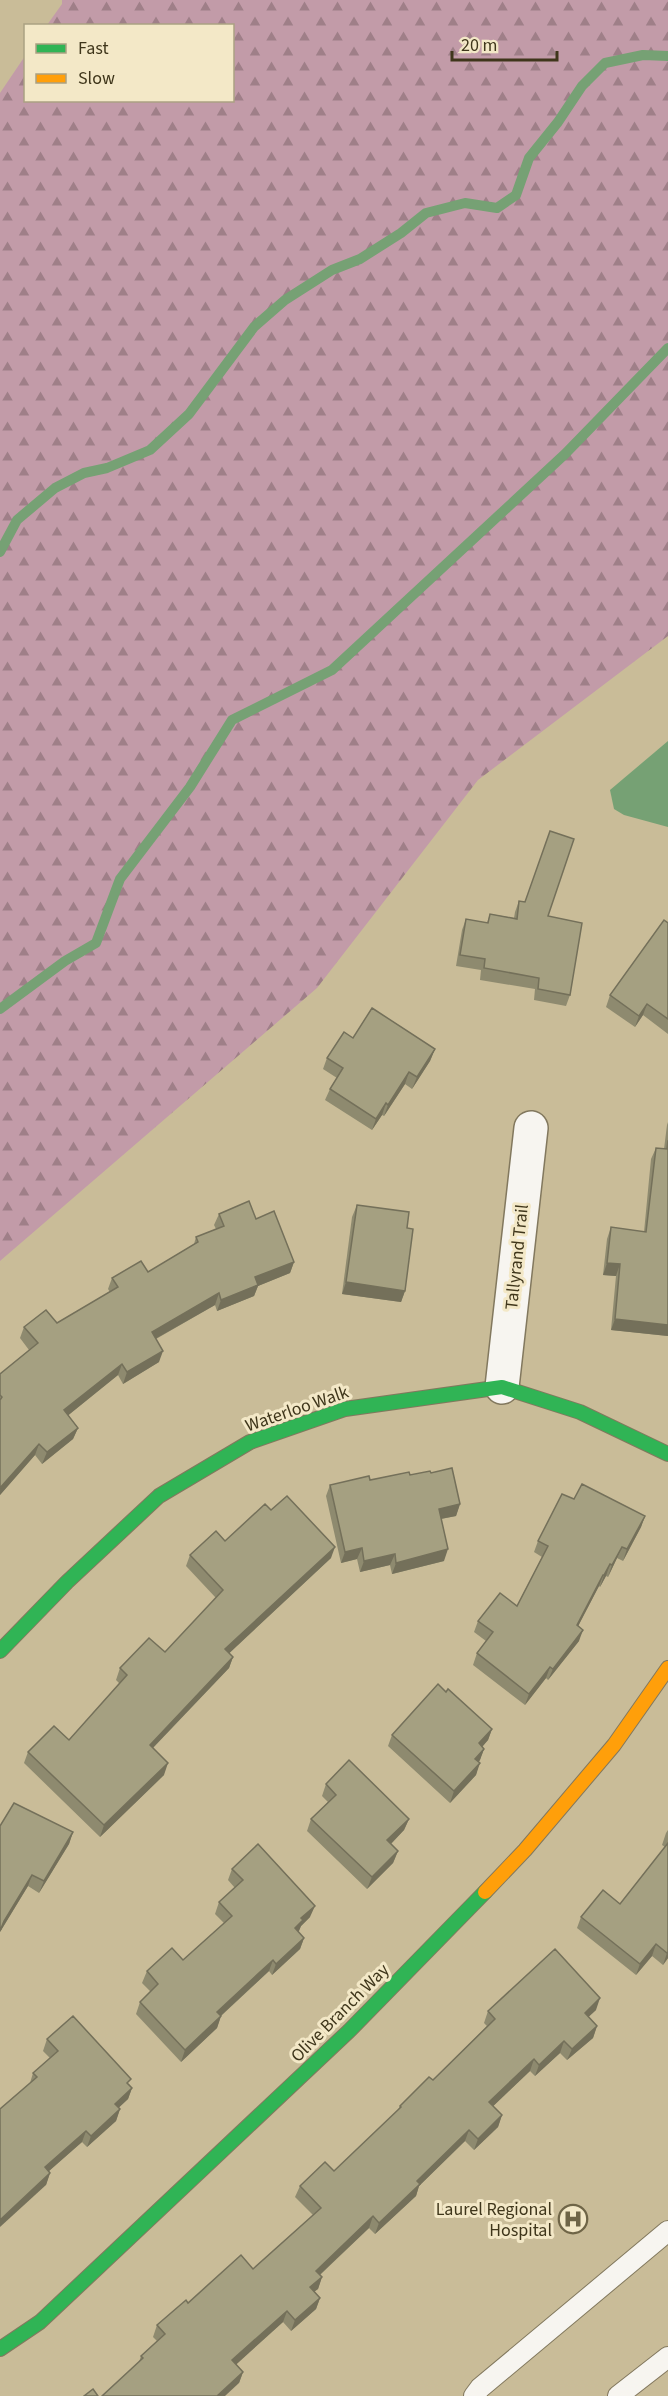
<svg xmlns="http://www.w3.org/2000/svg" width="668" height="2396" font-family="'Source Sans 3',sans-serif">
  <defs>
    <pattern id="forest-firs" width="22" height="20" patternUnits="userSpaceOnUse" patternTransform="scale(1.5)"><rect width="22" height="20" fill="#c29ba8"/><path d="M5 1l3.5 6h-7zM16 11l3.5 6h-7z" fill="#9f7f88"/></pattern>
  </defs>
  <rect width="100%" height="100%" fill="#c9bc98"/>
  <path fill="url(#forest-firs)" d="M62,0H668V636L478,780L317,988L0,1261V93L25,56L26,100H232V26L47,25L62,4Z"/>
  <path fill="#76a174" d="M668,741V827L624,815L614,809L610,790Z"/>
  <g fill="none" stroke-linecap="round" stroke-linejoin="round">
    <g stroke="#76a174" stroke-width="10">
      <path d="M0,552L17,520L55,488L84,473L107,468L150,450L189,414L254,327L285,300L332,270L360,259L401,233L426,213L465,203L497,208L516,195L529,158L558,122L582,86L605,63L643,55L668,56"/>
      <path d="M0,1009L65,961L96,943L120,879L190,787L232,720L332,670L565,454L668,348"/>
    </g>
    <g stroke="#82785e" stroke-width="22">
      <g id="lane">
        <path d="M474,2396L480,2388L668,2231"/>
        <path d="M618,2396L668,2357"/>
      </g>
    </g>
    <g stroke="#82785e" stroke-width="36">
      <path id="street" d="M502,1387L531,1128"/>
    </g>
    <g stroke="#82785e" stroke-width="16">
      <g id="fast">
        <path d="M0,1651L67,1582L159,1496L250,1442L345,1409L502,1387L580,1412L668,1454"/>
        <path d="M0,2349L40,2322L349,2031L485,1892"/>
      </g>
    </g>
    <g stroke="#82785e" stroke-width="16">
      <path id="slow" d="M485,1892L525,1850L614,1745L668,1668"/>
    </g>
    <use href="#lane" stroke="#f7f5f0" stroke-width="20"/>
    <use href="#street" stroke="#f7f5f0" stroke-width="33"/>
    <use href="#fast" stroke="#30b455" stroke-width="14"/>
    <use href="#slow" stroke="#ff9f0a" stroke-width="14"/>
  </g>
  <g fill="#8e8a6f">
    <path d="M519,901L548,916L570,995L566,1006L534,1000L535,989L480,980L481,970L456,966L462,930L466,919L487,923L490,914L514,918L515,912Z"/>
    <path d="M668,923V1034L643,1015L635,1027L606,1007L610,995Z"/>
    <path d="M353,1038L435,1049L430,1061L412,1089L405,1084L384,1116L382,1115L372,1130L325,1100L330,1089L337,1078L323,1069L327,1058Z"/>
    <path d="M668,1122V1336L611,1330L616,1276L603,1275L607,1239L611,1227L644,1232L651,1159L656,1148L664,1149L667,1125Z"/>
    <path d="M357,1205L407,1228L405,1291L401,1302L342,1294L352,1217Z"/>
    <path d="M219,1214L256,1219L294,1262L290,1273L258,1286L254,1296L217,1311L215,1305L156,1339L159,1362L123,1384L118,1375L68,1415L78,1428L73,1439L42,1464L35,1455L0,1495V1374L29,1350L20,1338L24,1327L57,1323L110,1292L108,1289L112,1278L148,1272L194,1244L196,1237L216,1229L214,1225Z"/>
    <path d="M431,1473L460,1504L456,1516L441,1519L444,1561L392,1574L390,1565L360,1572L357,1559L341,1563L326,1496L330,1485Z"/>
    <path d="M574,1499L645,1516L641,1527L623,1561L617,1558L608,1577L606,1576L600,1587L599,1586L578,1626L579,1641L548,1680L546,1678L525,1705L473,1665L477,1653L486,1641L474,1632L478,1621L517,1606L542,1557L534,1552L538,1541Z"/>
    <path d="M271,1510L331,1558L229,1653L233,1657L229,1668L153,1748L164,1775L100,1837L24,1763L28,1752L69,1740L120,1684L116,1680L120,1668L165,1652L216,1598L186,1566L190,1555L225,1541Z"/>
    <path d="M446,1692L492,1729L488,1740L482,1747L484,1749L479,1762L476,1775L450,1803L388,1746L392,1735Z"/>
    <path d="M326,1784L409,1819L404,1830L391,1844L398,1851L393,1863L367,1889L307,1831L311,1819L328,1802L322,1796Z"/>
    <path d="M0,1826L73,1832L69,1844L39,1893L28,1886L0,1932Z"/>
    <path d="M668,1830V1958L663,1965L652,1956L636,1975L577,1928L581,1917L620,1904L665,1847L662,1845L666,1833Z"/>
    <path d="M232,1869L310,1917L301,1926L298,1932L304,1938L300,1949L272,1975L269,1971L221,2016L217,2028L181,2062L136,2014L140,2002L151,1992L142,1983L147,1971L183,1960L224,1923L215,1914L219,1902L235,1888L228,1880Z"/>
    <path d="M596,2010L588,2017L597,2026L593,2038L567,2060L560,2053L535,2076L530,2071L493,2106L502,2115L498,2127L474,2150L465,2141L419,2186L416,2196L375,2234L369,2228L320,2275L322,2277L318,2289L314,2291L320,2298L316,2309L291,2331L283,2322L236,2364L243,2372L239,2383L139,2362L141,2356L157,2341L153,2337L157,2325L188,2303L253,2269L313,2215L295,2197L300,2186L334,2171L398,2110L400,2106L433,2080L487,2026L484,2023L488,2011Z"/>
    <path d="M47,2039L129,2084L132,2088L128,2099L118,2108L120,2109L116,2121L87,2147L82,2142L49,2171L50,2173L46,2185L30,2083L33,2073L50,2058L43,2051Z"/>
  </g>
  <g fill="#74705a">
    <path d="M647,1004L643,1015L635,1027L639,1016Z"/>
    <path d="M435,1049L430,1061L412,1089L417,1077Z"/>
    <path d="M409,1072L405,1084L384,1116L388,1105Z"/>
    <path d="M386,1103L382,1115L372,1130L376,1119Z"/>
    <path d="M294,1262L290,1273L258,1286L254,1296L217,1311L221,1300L255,1277Z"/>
    <path d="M607,1263L620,1264L616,1276L603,1275Z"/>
    <path d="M346,1282L405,1291L401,1302L342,1294Z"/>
    <path d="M219,1293L215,1305L148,1343L152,1332Z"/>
    <path d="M615,1319L668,1325V1336L611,1330Z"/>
    <path d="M163,1351L159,1362L123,1384L127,1372Z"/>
    <path d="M122,1364L118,1375L60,1422L64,1410Z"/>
    <path d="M78,1428L73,1439L42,1464L47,1452Z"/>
    <path d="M39,1444L35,1455L0,1495V1488Z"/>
    <path d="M460,1504L456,1516L435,1520L439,1509Z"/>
    <path d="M645,1516L641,1527L623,1561L627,1549Z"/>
    <path d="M335,1547L331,1558L221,1661L225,1649Z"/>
    <path d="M622,1547L617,1558L608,1577L612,1565Z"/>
    <path d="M362,1548L357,1559L341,1563L345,1552Z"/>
    <path d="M448,1549L444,1561L392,1574L396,1563Z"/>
    <path d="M395,1554L390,1565L360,1572L364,1561Z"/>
    <path d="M610,1564L606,1576L600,1587L604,1575Z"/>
    <path d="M603,1575L599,1586L573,1636L577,1625Z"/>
    <path d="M583,1630L579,1641L548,1680L553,1669Z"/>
    <path d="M233,1657L229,1668L145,1756L150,1745Z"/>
    <path d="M550,1667L546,1678L525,1705L529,1694Z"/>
    <path d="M492,1729L488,1740L475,1755L479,1743Z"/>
    <path d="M484,1749L480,1760L471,1770L475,1759Z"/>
    <path d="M168,1763L164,1775L100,1837L104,1825Z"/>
    <path d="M480,1763L476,1775L450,1803L454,1791Z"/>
    <path d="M409,1819L404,1830L383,1852L387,1840Z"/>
    <path d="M73,1832L69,1844L39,1893L44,1881Z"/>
    <path d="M398,1851L393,1863L367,1889L372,1877Z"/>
    <path d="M32,1875L28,1886L0,1932L4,1921Z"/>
    <path d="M315,1906L310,1917L301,1926L299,1931L291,1939L295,1928L301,1918Z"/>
    <path d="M304,1938L300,1949L272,1975L276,1964Z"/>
    <path d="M656,1944L652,1956L636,1975L640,1964Z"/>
    <path d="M668,1952V1958L663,1965L667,1953Z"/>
    <path d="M273,1960L269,1971L213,2023L217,2012Z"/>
    <path d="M600,1998L596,2010L581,2024L585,2013Z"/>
    <path d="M221,2016L217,2028L181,2062L185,2050Z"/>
    <path d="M597,2026L593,2038L567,2060L572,2049Z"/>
    <path d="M564,2041L560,2053L535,2076L539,2065Z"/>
    <path d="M534,2059L530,2071L485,2114L489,2102Z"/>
    <path d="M132,2088L128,2099L111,2115L115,2104Z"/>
    <path d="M120,2109L116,2121L87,2147L91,2136Z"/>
    <path d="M502,2115L498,2127L474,2150L478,2139Z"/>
    <path d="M469,2130L465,2141L419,2186L416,2196L375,2234L379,2223L417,2181Z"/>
    <path d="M86,2131L82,2142L41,2178L45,2167Z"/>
    <path d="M50,2173L46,2185L0,2227V2220Z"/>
    <path d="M373,2216L369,2228L312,2282L316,2271Z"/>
    <path d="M322,2277L318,2289L306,2298L310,2287Z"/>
    <path d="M320,2298L316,2309L291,2331L295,2320Z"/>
    <path d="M287,2311L283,2322L228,2372L232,2360Z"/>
    <path d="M243,2372L239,2383L225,2396H217Z"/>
  </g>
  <g fill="#a5a081" stroke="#74705a" stroke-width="1.5">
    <path d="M550,831L574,839L548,916L582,923L570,995L538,989L539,978L484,968L485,959L460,955L466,919L488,923L490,914L517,919L519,901L525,902Z"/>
    <path d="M664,920L668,923V1019L647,1004L639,1016L610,995Z"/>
    <path d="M372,1008L435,1049L417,1077L409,1072L388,1105L386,1103L376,1119L330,1089L343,1068L327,1058L344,1032L353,1038Z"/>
    <path d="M668,1140V1325L615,1319L620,1264L607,1263L611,1227L646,1232L656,1148L667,1149Z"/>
    <path d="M249,1201L256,1219L274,1211L294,1262L255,1277L258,1285L221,1300L219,1293L152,1332L163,1351L127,1372L122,1364L64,1410L78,1428L47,1452L39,1444L0,1488V1400L2,1397L0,1395V1374L38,1343L24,1327L46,1310L57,1323L118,1287L112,1278L141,1261L148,1272L198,1242L196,1237L224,1226L219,1214Z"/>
    <path d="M357,1205L409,1212L407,1228L413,1229L405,1291L346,1282Z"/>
    <path d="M452,1468L460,1504L439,1509L448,1549L396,1563L395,1554L364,1561L362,1548L345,1552L330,1485L369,1476L370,1480L409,1472L410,1475L430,1471L431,1473Z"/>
    <path d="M582,1484L645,1516L627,1549L622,1547L612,1565L610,1564L604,1575H603L577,1625L583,1630L553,1669L550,1667L529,1694L477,1653L493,1632L478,1621L500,1593L517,1606L548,1546L538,1541L562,1494L574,1499Z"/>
    <path d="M287,1496L335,1547L225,1649L233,1657L150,1745L168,1763L104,1825L28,1752L54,1726L69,1740L127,1675L120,1668L149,1638L165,1652L223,1590L190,1555L216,1531L225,1541L265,1504L271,1510Z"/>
    <path d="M438,1684L446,1692L448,1689L492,1729L479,1743L484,1749L475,1759L480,1763L454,1791L392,1735Z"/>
    <path d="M349,1760L409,1819L387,1840L398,1851L372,1877L311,1819L336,1795L326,1784Z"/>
    <path d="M14,1803L73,1832L44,1881L32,1875L4,1921L0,1931V1826Z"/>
    <path d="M668,1843V1952L667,1953L656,1944L640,1964L581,1917L603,1890L620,1904Z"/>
    <path d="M258,1844L315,1906L301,1918L303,1920L295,1928L304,1938L276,1964L273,1960L217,2012L221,2016L185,2050L140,2002L158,1984L147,1971L172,1948L183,1960L232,1916L219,1902L243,1880L232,1869Z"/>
    <path d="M555,1949L600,1998L585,2013L597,2026L572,2049L564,2041L539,2065L534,2059L489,2102L502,2115L478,2139L469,2130L417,2181L420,2184L379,2223L373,2216L316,2271L322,2277L310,2287L320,2298L295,2320L287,2311L232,2360L243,2372L217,2396H102L143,2358L141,2356L165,2334L157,2325L186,2300L188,2303L241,2255L253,2269L321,2208L300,2186L325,2162L334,2171L401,2107L400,2106L429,2077L433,2080L495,2019L488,2011Z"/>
    <path d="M73,2016L131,2079L127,2083L132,2088L115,2104L120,2109L91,2136L86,2131L45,2167L50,2173L0,2220V2109L37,2077L33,2073L58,2051L47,2039Z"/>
    <path d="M93,2389L98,2396H84Z"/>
  </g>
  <defs>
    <g id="hospital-ring" transform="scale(1.5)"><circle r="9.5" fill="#f3e8c7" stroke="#6f6547" stroke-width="1.5"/><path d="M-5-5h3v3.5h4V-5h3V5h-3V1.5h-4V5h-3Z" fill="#6f6547"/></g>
  </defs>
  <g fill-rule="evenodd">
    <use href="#hospital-ring" x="573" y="2219"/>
  </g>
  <g text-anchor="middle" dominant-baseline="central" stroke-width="6" stroke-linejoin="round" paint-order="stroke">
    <g font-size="18" fill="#3f361b" stroke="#f3e8c7">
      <text transform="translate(517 1257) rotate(-84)">Tallyrand Trail</text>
      <text transform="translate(297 1409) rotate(-19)">Waterloo Walk</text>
      <text transform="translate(340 2013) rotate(-45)">Olive Branch Way</text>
    </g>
    <g font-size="18" fill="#3f361b" stroke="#f3e8c7" text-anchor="end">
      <text x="552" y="2209">Laurel Regional<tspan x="552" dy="21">Hospital</tspan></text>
    </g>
  </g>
  <rect x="24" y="24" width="210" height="78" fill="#f3e8c7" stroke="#aba182" stroke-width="1.5"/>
  <rect x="36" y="44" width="30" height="9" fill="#30b455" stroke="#aba182" stroke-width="1.5"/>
  <text x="78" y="54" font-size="18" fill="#3f361b">Fast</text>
  <rect x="36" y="74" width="30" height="9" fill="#ff9f0a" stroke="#aba182" stroke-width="1.5"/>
  <text x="78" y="84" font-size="18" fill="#3f361b">Slow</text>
  <path d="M452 51v9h105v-9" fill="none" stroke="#3f361b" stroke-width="3"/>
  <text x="461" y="51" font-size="18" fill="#3f361b" stroke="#f3e8c7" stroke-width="4.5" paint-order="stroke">20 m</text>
</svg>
